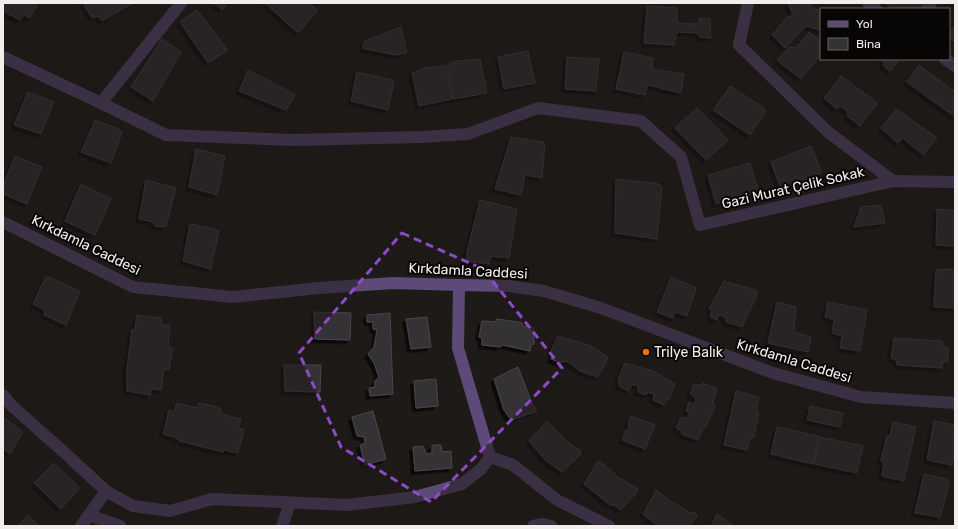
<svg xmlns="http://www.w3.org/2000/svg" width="958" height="529" font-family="Rubik,sans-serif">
  <defs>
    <filter id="shadow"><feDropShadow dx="-3.5" dy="3.5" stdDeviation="0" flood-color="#0009"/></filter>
  </defs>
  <rect width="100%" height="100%" fill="#1e1a17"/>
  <g fill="#353236" stroke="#49464b" filter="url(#shadow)">
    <path d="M3,3H38L30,18L24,15L20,20L3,11Z"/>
    <path d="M83,3H131V4L102,21L98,16L92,18Z"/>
    <path d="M214,3H228L222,10Z"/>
    <path d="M265,3H310L316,9L317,11L298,33Z"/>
    <path d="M788,3H810L811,7L821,11V30L806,26L785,48L772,35L786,18L793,15Z"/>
    <path d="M884,3H931L927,9H894Z"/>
    <path d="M647,6L677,8V23L697,24L700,18L710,19L711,38L700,37L697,33L677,32L674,45L644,43Z"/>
    <path d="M197,10L227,49V51L208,63L180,22Z"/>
    <path d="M955,25V42L949,38V34Z"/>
    <path d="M401,27L407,53L395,55L362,48L365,41Z"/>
    <path d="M809,32L821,41V54L801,79L777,60L789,47L796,48Z"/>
    <path d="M162,39L181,52L153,101L131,87Z"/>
    <path d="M528,51L535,83L504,89L498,57Z"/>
    <path d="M624,52L653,58L652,69L684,74L681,93L648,85L645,95L616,89Z"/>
    <path d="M567,57L599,59L596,91L565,89Z"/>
    <path d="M480,59L487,93L453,99L447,65L457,61Z"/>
    <path d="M881,59H900L890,71L883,66L884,62Z"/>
    <path d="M919,65L955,92V117L907,82Z"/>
    <path d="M445,66L452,99L419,106L412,73L425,68Z"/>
    <path d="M248,70L294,94L295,96L286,110L239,91Z"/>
    <path d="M357,72L392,80L394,82L388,110L351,101Z"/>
    <path d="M841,76L876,102V105L860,126L847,116L848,112L843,108L841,106L837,109L824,98Z"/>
    <path d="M730,86L763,107L766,111L750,135L713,110Z"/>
    <path d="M28,92L54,102L41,134L14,125Z"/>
    <path d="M697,108L727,139L728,141L706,160L675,128Z"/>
    <path d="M896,109L937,138L923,155L903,138L898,143L881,128Z"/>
    <path d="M95,120L116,128L122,132L111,163L81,152Z"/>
    <path d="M511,137L543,142L545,144L542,178L525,175L521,195L495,189Z"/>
    <path d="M811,146L822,173L781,189L771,162Z"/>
    <path d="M196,149L225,156L217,195L189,187Z"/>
    <path d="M15,156L42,167L27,204L3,194V186Z"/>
    <path d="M750,163L759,192L716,204L708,175Z"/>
    <path d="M616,179L659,184L662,187L657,239L615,233Z"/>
    <path d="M146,180L176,188L166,227L155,226L154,222L139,219Z"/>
    <path d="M81,184L111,199L95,235L65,221Z"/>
    <path d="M480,200L517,209L509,258L491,256L489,264L467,261V252Z"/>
    <path d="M881,205L885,223L854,227L861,207Z"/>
    <path d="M937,209L955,211V246L936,245Z"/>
    <path d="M190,224L215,229L219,231L211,269L183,261Z"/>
    <path d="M955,269V308L934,307L936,270Z"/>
    <path d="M46,276L80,291L66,325L44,315L45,310L33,304Z"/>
    <path d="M671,277L696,288L687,316L675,312L673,318L657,312Z"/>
    <path d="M724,281L756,290L758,293L742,327L726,322L725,317L719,315L717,320L710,317L712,311L709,308Z"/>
    <path d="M777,302L796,307L794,332L811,337L808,352L768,343Z"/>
    <path d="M828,302L867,310L860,351L840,348L842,336L832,333L834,320L825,317Z"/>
    <path d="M314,312L351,313L350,340L315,339Z"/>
    <path d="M390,313L393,394L370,396L369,388L375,387V381L379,377L374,363L368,354L374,347L377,330L373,329V322H367V315Z"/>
    <path d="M137,315L162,318L161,324L170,326L168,346L173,349L169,370H164L161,390L152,389L150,395L127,391V368L132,330L135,329Z"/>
    <path d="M427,317L431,347L411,349L406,319Z"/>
    <path d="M497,319L518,322L522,323L523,326L534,328V344L531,345L530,351L503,345L500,347L482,345V338L479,337L482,321L495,322Z"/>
    <path d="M558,336L589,345L608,357L605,365L597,377L580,371L570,363L564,361L562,363L551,359L553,353L551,351Z"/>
    <path d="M894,338L942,341L944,347L948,348V362H943L942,368L897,365L896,360L891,358Z"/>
    <path d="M625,363L653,371L675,384L669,400H666L664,405L653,400L654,394L648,392L646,395L638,392V386L632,384L629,391L620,387L618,379Z"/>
    <path d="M284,365H321L320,392L285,391Z"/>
    <path d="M518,367L531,401L537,411L511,420L504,410L494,379Z"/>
    <path d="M436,379L438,406L416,408L414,381Z"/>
    <path d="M703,383L717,389L713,402L715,405L714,409L706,427L703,428L698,440L682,434L681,431L676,428L681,418H687L689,413L686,411L689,402L694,404L696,399L690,394L694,384L701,385Z"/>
    <path d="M736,391L759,397L756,410L759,412L754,437L750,438L747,450L724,445Z"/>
    <path d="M177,403L197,408L199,403L214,406L221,409V414L241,419L239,428L244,430L238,453L224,450L223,452L179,441L177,438L163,434L169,410L174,411Z"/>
    <path d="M810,406L843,413L840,427L807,420Z"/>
    <path d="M373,411L386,459L365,465L360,445L365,443L364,437L357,436L352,417Z"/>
    <path d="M631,416L655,425L645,449L622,440L625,431L629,428L628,424Z"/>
    <path d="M3,417L23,432L10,454L3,449Z"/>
    <path d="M547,421L572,446L580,450L581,454L562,472L545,460L529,441Z"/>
    <path d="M934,421L955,425V450L952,465L927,460Z"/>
    <path d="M893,422L916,427L904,481L882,476L884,463L881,461L882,455L887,436L890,435Z"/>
    <path d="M777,427L818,436L819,437L813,464L771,454Z"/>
    <path d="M820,437L863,446L857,473L814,464Z"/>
    <path d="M434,445H441L442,452L451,451L452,468L415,471L413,447L423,446L426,454L432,453V446Z"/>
    <path d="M600,461L618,477L637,488L638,491L621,510L614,505H610L584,484L597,462Z"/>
    <path d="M54,463L78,486L79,489L61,509L34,483Z"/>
    <path d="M924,474L947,479L949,486L940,517L915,513Z"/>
    <path d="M656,490L670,501L689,512L696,513L697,516L690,526H658L643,514Z"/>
    <path d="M717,514L734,526H711Z"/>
    <path d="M28,515L39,526H18Z"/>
  </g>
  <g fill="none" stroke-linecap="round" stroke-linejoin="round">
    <g stroke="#5d4a79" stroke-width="12">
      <path d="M748,3L739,45L828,132L893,181"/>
      <path d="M868,3L876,9"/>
      <path d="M927,9L931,3"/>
      <path d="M3,57L101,103L166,135L294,140L421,137L468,134L538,108L641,121L681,157L700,225L893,181L955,182"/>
      <path d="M945,59L955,66"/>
      <path d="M101,103L181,3"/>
      <path d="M3,222L133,287L233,297L319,288L393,283L459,285L508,286L544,291L601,308L773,373L861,397L955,403"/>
      <path d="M459,285L458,348L490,457"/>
      <path d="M3,395L12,406L67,455L106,491L133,506L170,511L212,499L347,505L415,497L462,484L481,469L490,457"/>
      <path d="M490,457L513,465L557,500L609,526"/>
      <path d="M89,515L120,526"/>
      <path d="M81,526L106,491"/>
      <path d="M282,526L290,503"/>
      <path d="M533,526L543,524L551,526"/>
    </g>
  </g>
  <path d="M0 0H958V529H0ZM402,233L483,269L562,368L431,502L341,447L299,353Z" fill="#1e1a17" fill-opacity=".55" fill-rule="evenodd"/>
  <path fill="none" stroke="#8d49c6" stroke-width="3" stroke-dasharray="8 5" stroke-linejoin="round" d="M402,233L483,269L562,368L431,502L341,447L299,353Z"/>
  <circle fill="#e8710a" stroke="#070605" stroke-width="1.5" cx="646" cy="352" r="4"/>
  <g text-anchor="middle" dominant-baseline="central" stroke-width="4" stroke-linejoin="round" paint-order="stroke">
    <g font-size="14" fill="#f1eeec" stroke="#070605">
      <text transform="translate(793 188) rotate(-13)">Gazi Murat Çelik Sokak</text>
      <text transform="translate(86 245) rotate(26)">Kırkdamla Caddesi</text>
      <text transform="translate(468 271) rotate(3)">Kırkdamla Caddesi</text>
      <text transform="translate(794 361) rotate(17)">Kırkdamla Caddesi</text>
    </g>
    <g font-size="14" fill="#f1eeec" stroke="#070605" text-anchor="start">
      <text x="654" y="352">Trilye Balık</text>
    </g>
  </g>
  <rect width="958" height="529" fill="none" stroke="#f1eeec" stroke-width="8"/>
  <rect x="820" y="8" width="130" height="52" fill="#070605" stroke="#656361"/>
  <rect x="828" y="21" width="20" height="6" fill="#5d4a79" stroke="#656361"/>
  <text x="856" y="28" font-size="12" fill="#f1eeec">Yol</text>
  <rect x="828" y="38" width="20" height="12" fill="#353236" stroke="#656361"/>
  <text x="856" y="48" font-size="12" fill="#f1eeec">Bina</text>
</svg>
